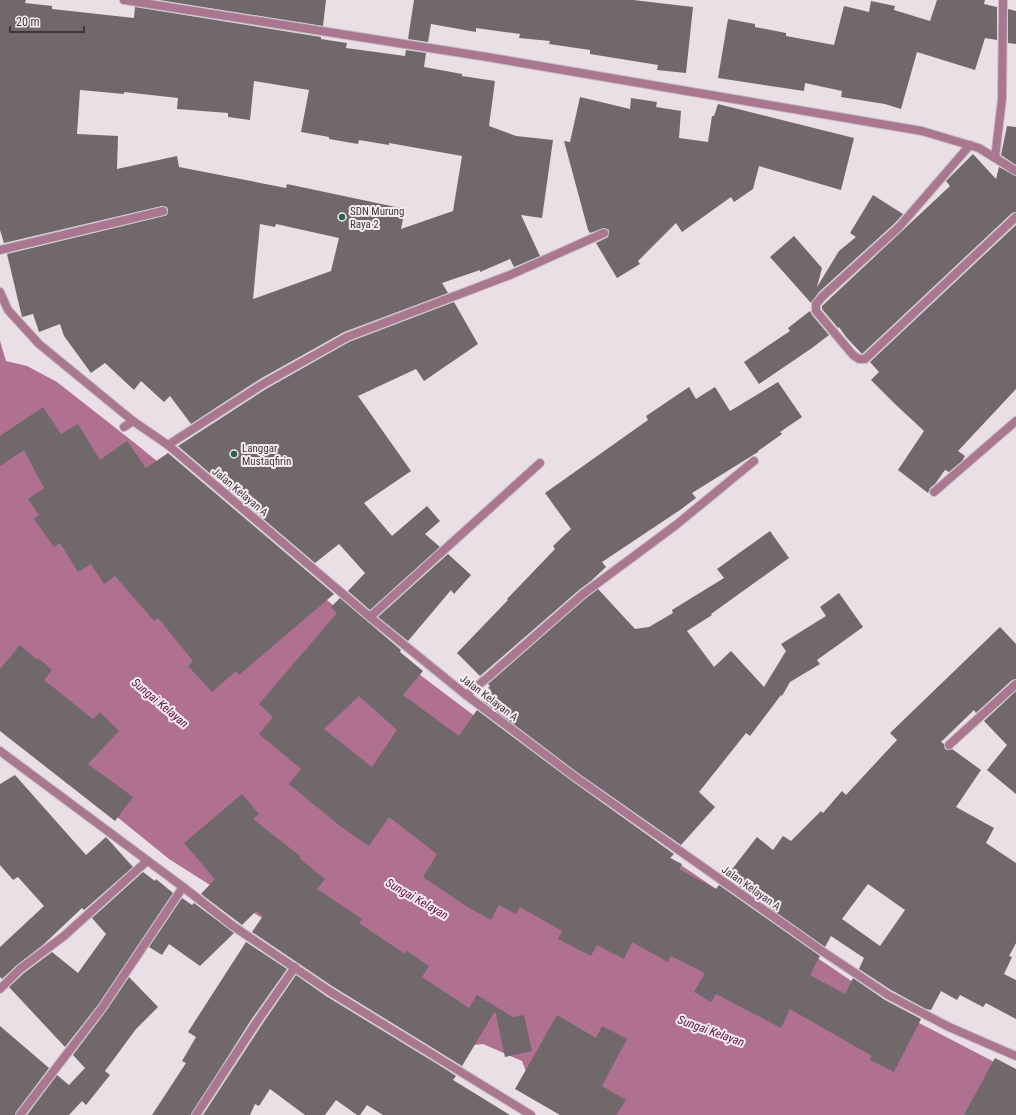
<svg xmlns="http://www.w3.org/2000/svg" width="1016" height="1115" font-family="'Roboto Condensed',sans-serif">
  <rect width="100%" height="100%" fill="#eadfe4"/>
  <path fill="#b07090" d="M0,341L6,361L27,366L57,382L136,444L399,659L594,806L894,1010L1002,1066L1016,1115H574L533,1090L522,1061L483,1044L464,1046L169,859L0,722Z"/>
  <g fill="#71686c" fill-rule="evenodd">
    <path d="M0,0H26L25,3L52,6V9L134,18L135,7L321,37V39L347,43L346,48L405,56L406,50L426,53L424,67L462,74V76L495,81L489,126L516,136L553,140L542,218L521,215L540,256L514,267L510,259L480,272V270L442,283L448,293L344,332L260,379L191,424L170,396L164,402L141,381L134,390L105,363L91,373L64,336L60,324L39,332L33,314L22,317L7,254L164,216L167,215L168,210L167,207L162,206L4,243L0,230ZM254,81L309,90L301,132L329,137V139L358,144L359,140L389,145V143L462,156L453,211L401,229L405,209L287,184L286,188L179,167L177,156L117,169L118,136L77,134L80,90L124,94V92L178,98L177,109L228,113V117L250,120ZM260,224L275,227L276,224L339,238L331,271L253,299Z"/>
    <path d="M159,0H326L323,26Z"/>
    <path d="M414,0H633L693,7L686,73L657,70L658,65L590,54V50L549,44L550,41L519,38L520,34L476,28V32L431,24L428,42L408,39Z"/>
    <path d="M937,0H985L984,4L997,7V40L985,38L975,70L917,52L901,109L885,104L841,97L842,91L805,83L804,91L718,78L728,19L755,24V27L786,33V36L834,45L844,6L869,12L871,1L895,6L894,10L930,21Z"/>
    <path d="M1008,9L1016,11V44L1008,43Z"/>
    <path d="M580,97L630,109L631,98L657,102L656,107L681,111L679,138L708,142L712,116H714L718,104L854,138L841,190L759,166L753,189L734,202L731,197L682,232L676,223L638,261L640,264L617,278L596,243L608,237L609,230L604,228L590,233L588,230L564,141L570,142Z"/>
    <path d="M1007,126L1016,127V165L1001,155Z"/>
    <path d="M973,154L996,179L999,167L1016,176V212L1012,213L862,354L846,337L839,327L838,328L822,309V306L950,186L946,181Z"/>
    <path d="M873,195L903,214L895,223L819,292L811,303L770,257L794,236L822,268L817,287L839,251L856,237L850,233Z"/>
    <path d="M1016,225V389L958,451L965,456L962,461L949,472L945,470L935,484L930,488L928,493L898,470L924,431L895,404L871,380L879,372L870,362Z"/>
    <path d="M454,302L478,344L424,381L416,369L358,396L411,471L364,503L392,536L427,506L440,521L425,534L440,547L370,610L348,591L365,573L339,544L315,563L178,446L266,389L349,342Z"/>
    <path d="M810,311L812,315L829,335L812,348L759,384L744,362L790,331L788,328Z"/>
    <path d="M778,382L802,417L780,432L782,434L758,451V452L692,493L696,498L680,510L602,562L606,567L591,581L579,590L480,676L457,653L508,600L507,599L555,549L553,546L571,529L545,493L648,420L646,416L689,387L696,399L715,387L730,411Z"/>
    <path d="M43,407L61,434L78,424L100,460L127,441L146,468L168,453L334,594L239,675L236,671L212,692L188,666L193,661L158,618L154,621L115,576L104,584L91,564L78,572L60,543L54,547L34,519L39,515L28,499L44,488L24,450L0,466V436Z"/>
    <path d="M770,531L789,558L711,614L712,615L687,631L714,667L731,651L764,687L786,651L781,644L826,616L820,607L839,593L863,627L817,660L820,664L790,682L782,696L781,695L750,736L746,733L699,792L715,807L681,845L578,773L483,701L491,690L488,688L490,686L488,684L586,598L598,589L635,629L649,627L673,613L672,610L724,578L717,569Z"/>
    <path d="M448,554L471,575L454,594L451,590L408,641L378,617Z"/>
    <path d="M340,598L401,650L400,652L423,671L403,695L459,736L477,710L572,781L674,854L670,858L682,864L679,869L716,889L719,885L820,956L810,975L845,994L853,978L885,1000L921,1019L894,1072L870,1060L872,1056L790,1009L781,1028L716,994L711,1002L694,992L705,973L671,956L668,962L632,942L624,959L597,945L591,956L558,939L562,931L520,907L516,914L499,905L491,920L469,908L423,877L437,854L389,817L369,846L340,826L289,784L301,769L259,734L273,717L259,704L337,613L331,607ZM359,696L397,730L372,767L324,729Z"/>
    <path d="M1000,627L1016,644V679L1012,680L976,713L974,710L941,742L944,744L945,749L948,750L952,749L981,770L956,807L994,828L986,843L1016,863V943L1009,956L1012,957L1004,974L1016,980V1019L986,1003L983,1007L960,995L957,1000L941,991L931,1010L926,1009L891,990L859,969L864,958L831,936L825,947L726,877L757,837L773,850L783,836L791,841L821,811L823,813L842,791L846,795L897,740L890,733ZM868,884L905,910L880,946L842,919Z"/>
    <path d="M20,645L36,659L38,658L52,670L44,680L93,719L100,712L119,731L88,764L133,797L115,821L0,731V669Z"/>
    <path d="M1016,691V794L987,770L1007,745L984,721Z"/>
    <path d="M15,775L86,855L106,837L133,867L84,910L82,908L43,945L17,965L2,979L0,977V947L44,906L18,877L13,880L0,865V784Z"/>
    <path d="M242,794L259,814L253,819L301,857L299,858L325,879L317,889L362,919L359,923L405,954L407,951L429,966L422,977L469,1008L477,995L513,1017L524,1015L532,1051L505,1057L495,1011L462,1066L332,986L252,932L263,916L256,911L242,925L201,894L215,879L184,843Z"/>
    <path d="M143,872L155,881L156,879L173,893L98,1005L65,1047L9,987L24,973L52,952L78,973L106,934L92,918Z"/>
    <path d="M182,898L192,905L194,903L234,933L200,966L169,944L162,955L149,947Z"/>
    <path d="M246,942L287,969L251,1020L191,1115H152L186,1063L182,1061L196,1037L188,1032Z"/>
    <path d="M296,975L326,996L447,1070L456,1076L453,1080L510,1115H383L367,1105L360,1115H357L336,1100L325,1115H305L270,1089L259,1106L255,1104L250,1115H203L261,1026Z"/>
    <path d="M129,977L158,1007L136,1029L105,1071L110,1075L86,1105L82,1101L69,1115H27L57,1075L69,1085L85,1068L73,1055L106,1011Z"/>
    <path d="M557,1015L596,1038L602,1026L627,1039L602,1086L626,1100L616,1115H560L515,1089Z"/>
    <path d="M0,1026L49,1068L16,1112L15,1115H0Z"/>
    <path d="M995,1058L1016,1069V1115H964Z"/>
  </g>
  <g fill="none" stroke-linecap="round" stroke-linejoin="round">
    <g stroke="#c7bec2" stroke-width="10">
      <g id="minor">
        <path d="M124,0L487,57L922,131L979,148L1016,171"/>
        <path d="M970,145L899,227L823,296L816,304V311L853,355L859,359H865L1016,217"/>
        <path d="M995,158L1002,99L1003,0"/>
        <path d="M0,250L163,211"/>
        <path d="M124,427L133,421"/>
        <path d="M168,445L263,384L347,337L510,275L604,233"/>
        <path d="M934,492L1016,421"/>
        <path d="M370,617L540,463"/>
        <path d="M466,695L487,678L583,594L676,525L754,461"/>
        <path d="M949,745L1016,684"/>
        <path d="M0,751L183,887L233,926L329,991L531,1115"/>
        <path d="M0,989L20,969L64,936L147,861"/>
        <path d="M20,1115L102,1008L183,887"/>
        <path d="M196,1115L256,1023L295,967"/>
      </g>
    </g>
    <g stroke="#c7bec2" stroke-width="10">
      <path id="tertiary" d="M0,292L8,310L39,344L133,421L168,445L370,617L466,695L575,777L822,951L888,995L949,1027L1016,1056"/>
    </g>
    <use href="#minor" stroke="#a97890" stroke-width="8"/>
    <use href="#tertiary" stroke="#a97890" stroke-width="8"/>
  </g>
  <g fill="#286551" stroke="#f7ecf1" stroke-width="1.5">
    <circle cx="342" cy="217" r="4"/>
    <circle cx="234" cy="454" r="4"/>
  </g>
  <g text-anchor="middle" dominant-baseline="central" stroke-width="4" stroke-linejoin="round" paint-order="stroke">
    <g font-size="11" fill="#3c383a" stroke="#f7ecf1" text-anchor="start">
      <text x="350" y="211">SDN Murung<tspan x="350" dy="13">Raya 2</tspan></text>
      <text x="242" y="448">Langgar<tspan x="242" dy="13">Mustaqfirin</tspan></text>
    </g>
    <g font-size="11" fill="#3c383a" stroke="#f7ecf1">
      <text transform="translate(240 492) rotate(40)">Jalan Kelayan A</text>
      <text transform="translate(489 698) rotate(37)">Jalan Kelayan A</text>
      <text transform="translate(751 888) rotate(35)">Jalan Kelayan A</text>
    </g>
    <g font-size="12" font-style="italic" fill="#5f1040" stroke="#f7ecf1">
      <text transform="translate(160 703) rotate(40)">Sungai Kelayan</text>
      <text transform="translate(417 899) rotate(30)">Sungai Kelayan</text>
      <text transform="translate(711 1031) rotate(20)">Sungai Kelayan</text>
    </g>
  </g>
  <path d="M10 26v6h74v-6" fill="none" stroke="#3c383a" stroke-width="2"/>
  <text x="16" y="26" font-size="12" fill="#3c383a" stroke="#f7ecf1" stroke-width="3" paint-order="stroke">20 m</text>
</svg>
